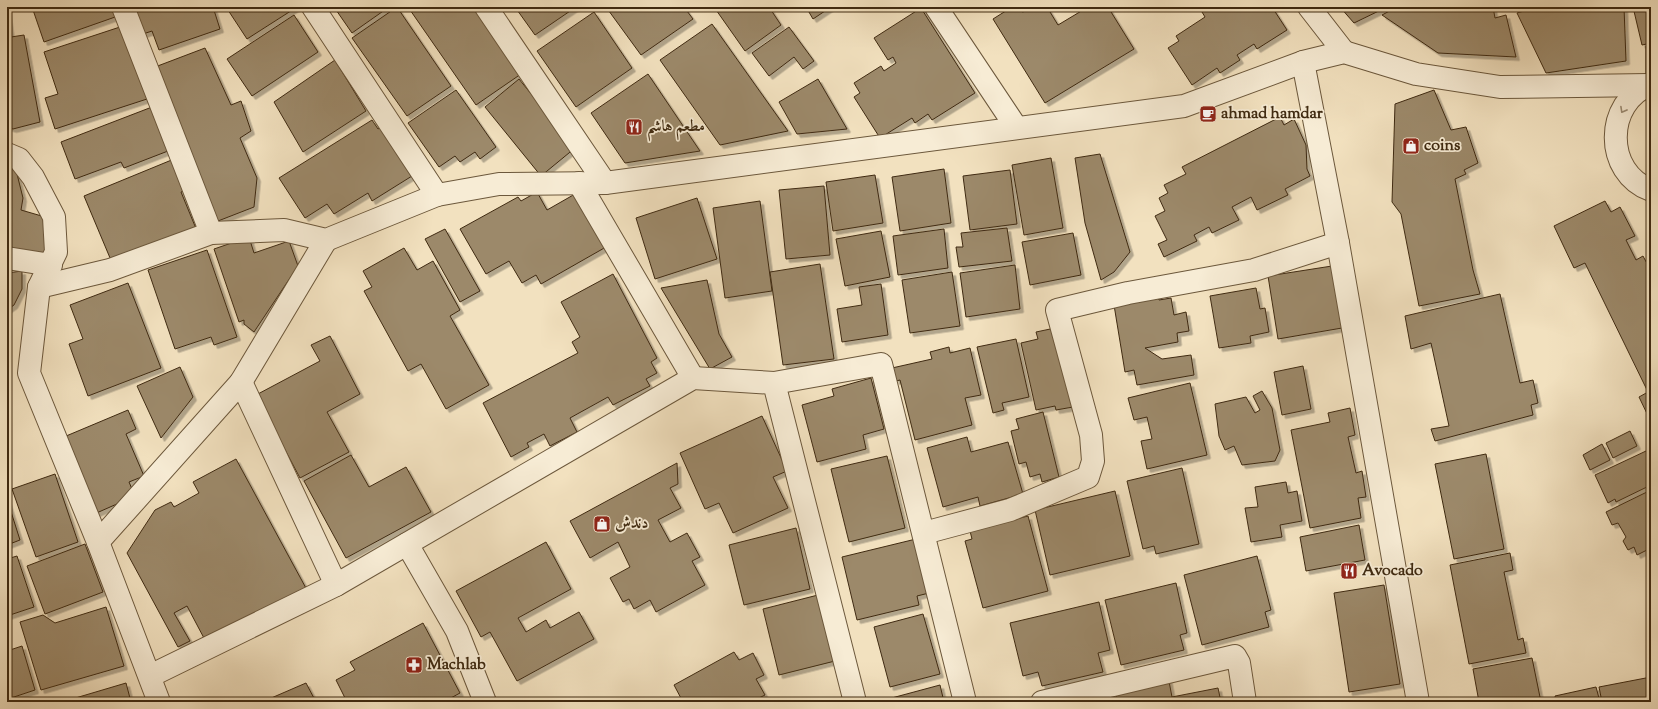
<svg xmlns="http://www.w3.org/2000/svg" width="1658" height="709" font-family="'Sorts Mill Goudy',Amiri,serif">
  <defs>
    <filter id="shadow"><feDropShadow dx="3.5" dy="3.5" stdDeviation="0" flood-color="#0004"/></filter>
  </defs>
  <rect width="100%" height="100%" fill="#f2e1bf"/>
  <filter id="stains"><feTurbulence type="fractalNoise" baseFrequency=".005" numOctaves="4"/><feColorMatrix values="0 0 0 0 .2 0 0 0 0 .09 0 0 0 0 .02 0 0 0 .5 -.17"/></filter>
  <radialGradient id="worn" r=".72"><stop offset=".6" stop-color="#630" stop-opacity="0"/><stop offset="1" stop-color="#630" stop-opacity=".3"/></radialGradient>
  <g fill="#9c896b" stroke="#3f2a11" filter="url(#shadow)">
    <path d="M7,7L11,37L24,35L40,122L13,129L7,127Z"/>
    <path d="M32,7H115L118,16L44,42Z"/>
    <path d="M130,7H213L220,29L159,50L152,31L140,35Z"/>
    <path d="M226,7H297L247,39Z"/>
    <path d="M334,7H389L352,33Z"/>
    <path d="M397,7L451,86L407,116L352,38Z"/>
    <path d="M408,7H475L521,74L476,105Z"/>
    <path d="M515,7H576L535,35Z"/>
    <path d="M606,7H684L693,19L641,55Z"/>
    <path d="M714,7H769L781,25L745,51Z"/>
    <path d="M806,7H831L813,19Z"/>
    <path d="M1012,7L1023,12L1031,7H1047L1058,25L1088,7H1108L1134,49L1045,103L993,19Z"/>
    <path d="M1199,7H1272L1287,30L1257,49L1254,44L1237,55L1240,60L1220,73L1217,68L1192,85L1168,48L1179,41L1176,36L1205,17Z"/>
    <path d="M1340,7H1387L1354,23Z"/>
    <path d="M1397,7H1493L1495,18L1506,15L1516,57L1438,53L1382,15Z"/>
    <path d="M1538,7H1624L1626,61L1546,73L1517,13Z"/>
    <path d="M1633,7H1651V43L1642,45Z"/>
    <path d="M921,8L975,93L932,120L928,114L915,123L912,118L880,138L854,97L860,93L854,83L881,66L884,71L896,63L893,57L888,60L874,38Z"/>
    <path d="M594,12L632,68L576,107L537,51Z"/>
    <path d="M294,15L318,52L252,96L227,59Z"/>
    <path d="M712,24L788,131L720,145L660,60Z"/>
    <path d="M126,25L147,99L55,129L45,98L58,94L44,52Z"/>
    <path d="M789,27L814,61L803,69L794,57L769,76L752,53Z"/>
    <path d="M1651,45V75H1646V46Z"/>
    <path d="M205,48L231,105L241,101L251,131L240,138L257,178L254,207L218,221L155,67Z"/>
    <path d="M335,60L366,111L303,152L274,102Z"/>
    <path d="M648,74L700,151L625,163L591,113Z"/>
    <path d="M519,79L575,148L541,176L485,107Z"/>
    <path d="M818,79L847,129L797,134L779,102Z"/>
    <path d="M456,90L496,147L480,159L475,152L460,162L455,156L439,167L408,123Z"/>
    <path d="M1434,90L1451,130L1466,127L1478,163L1464,170L1466,174L1455,179L1473,270L1480,294L1419,306L1401,214L1392,202L1395,104Z"/>
    <path d="M152,107L168,151L124,168L121,162L75,179L61,142Z"/>
    <path d="M1280,117L1284,125L1294,119L1306,145L1307,169L1310,176L1285,189L1288,195L1257,210L1251,197L1232,207L1239,220L1212,233L1209,227L1194,235L1197,241L1164,257L1158,244L1167,240L1155,216L1165,211L1159,198L1168,193L1164,185L1186,174L1182,167Z"/>
    <path d="M372,120L378,129L383,126L412,176L372,201L368,193L334,214L327,204L305,218L279,178Z"/>
    <path d="M1100,154L1130,252L1114,272L1101,280L1085,223L1075,158Z"/>
    <path d="M1051,158L1063,228L1024,235L1012,165Z"/>
    <path d="M174,159L187,190L181,192L197,231L113,265L84,196Z"/>
    <path d="M7,165L16,170L23,198L21,210L52,219L50,256L7,250Z"/>
    <path d="M944,169L951,223L900,231L892,177Z"/>
    <path d="M1010,170L1017,224L970,230L963,176Z"/>
    <path d="M875,175L883,223L833,231L826,182Z"/>
    <path d="M824,186L830,255L786,259L779,190Z"/>
    <path d="M537,192L547,210L575,194L606,247L541,284L536,275L522,283L509,261L486,274L460,229L518,197L521,201Z"/>
    <path d="M697,198L717,259L655,279L636,218Z"/>
    <path d="M760,201L772,291L725,298L713,208Z"/>
    <path d="M1605,201L1611,212L1620,207L1635,236L1626,240L1636,260L1643,256L1651,271V422L1639,397L1648,392L1585,263L1574,268L1554,226Z"/>
    <path d="M1007,228L1012,261L959,267L956,247H963L961,233Z"/>
    <path d="M445,229L480,291L460,302L425,239Z"/>
    <path d="M944,229L948,268L898,275L893,236Z"/>
    <path d="M881,231L890,277L845,286L836,239Z"/>
    <path d="M1073,233L1081,275L1030,285L1022,242Z"/>
    <path d="M249,237L254,253L289,241L298,266L254,332L244,324V320L239,322L214,249Z"/>
    <path d="M404,248L417,270L433,261L460,310L450,316L489,385L446,409L421,364L408,371L364,291L372,287L363,271Z"/>
    <path d="M207,250L237,337L214,345L211,337L175,349L148,270Z"/>
    <path d="M820,264L834,359L783,365L770,272Z"/>
    <path d="M1015,265L1020,309L966,317L960,273Z"/>
    <path d="M1332,266L1342,328L1278,339L1268,276Z"/>
    <path d="M22,271V289L14,305L7,310V273Z"/>
    <path d="M952,272L960,326L910,333L902,280Z"/>
    <path d="M613,274L657,358L651,362L657,373L646,379L650,386L613,405L608,397L570,418L577,432L550,446L544,434L527,443L529,447L511,457L483,403L578,353L572,342L580,337L561,302Z"/>
    <path d="M707,280L719,334L732,357L710,369L661,288Z"/>
    <path d="M128,283L161,368L88,396L69,344L83,339L70,305Z"/>
    <path d="M881,284L888,335L842,342L837,309L862,305L859,287Z"/>
    <path d="M1256,288L1260,309L1265,308L1269,332L1250,336L1251,343L1219,348L1210,296Z"/>
    <path d="M1157,293L1159,300L1171,298L1174,315L1186,312L1189,331L1177,333L1178,342L1145,348L1162,359L1191,355L1194,375L1137,385L1134,370L1125,372L1114,305Z"/>
    <path d="M1500,294L1520,383L1533,380L1538,403L1531,405L1533,415L1435,441L1431,429L1449,426L1431,343L1411,349L1405,316Z"/>
    <path d="M1055,328L1073,407L1056,410L1055,406L1036,410L1021,343L1038,339L1036,332Z"/>
    <path d="M330,336L360,394L327,412L349,452L300,478L256,395L320,361L311,345Z"/>
    <path d="M1016,339L1029,397L1002,403L1004,410L993,413L977,347Z"/>
    <path d="M949,347L950,353L970,348L981,395L965,398L972,425L915,440L900,380L896,381L892,368L932,359L930,352Z"/>
    <path d="M1303,366L1311,409L1282,415L1274,372Z"/>
    <path d="M180,367L193,397L161,438L137,386Z"/>
    <path d="M871,378L884,429L863,435L866,449L817,462L802,405L834,396L832,389Z"/>
    <path d="M1190,383L1207,455L1147,469L1141,441L1152,439L1147,417L1134,420L1128,398Z"/>
    <path d="M1262,391L1272,408L1280,450L1275,461L1242,465L1234,446L1225,450L1219,436L1215,404L1246,397L1255,413L1260,410L1253,396Z"/>
    <path d="M1350,408L1355,435L1348,437L1356,473L1362,471L1366,497L1358,498L1361,518L1310,528L1291,430L1330,422L1328,413Z"/>
    <path d="M128,410L136,429L126,434L144,476L129,482L135,496L92,515L59,439Z"/>
    <path d="M1043,412L1059,477L1042,482L1040,474L1030,477L1026,462L1019,464L1011,431L1019,429L1016,419Z"/>
    <path d="M762,416L787,471L773,477L788,508L733,533L719,503L705,509L680,453Z"/>
    <path d="M1630,431L1637,446L1613,458L1606,443Z"/>
    <path d="M967,437L971,452L1008,442L1023,494L980,506L978,497L943,507L927,448Z"/>
    <path d="M1602,444L1610,460L1590,470L1583,455Z"/>
    <path d="M1646,451L1651,460V485L1616,502L1615,499L1608,503L1595,475Z"/>
    <path d="M1486,454L1504,549L1454,559L1435,464Z"/>
    <path d="M351,455L369,487L406,467L431,512L346,558L304,481Z"/>
    <path d="M887,456L905,528L849,542L831,469Z"/>
    <path d="M236,459L307,590L205,640L187,606L174,613L190,641L178,647L127,553L155,510L171,502L174,507L199,493L193,482Z"/>
    <path d="M677,463L678,484L670,488L681,508L658,520L670,542L687,533L700,557L692,561L705,585L656,612L650,600L634,609L629,599L623,602L610,578L630,567L618,542L590,558L570,521Z"/>
    <path d="M1182,468L1199,544L1156,554L1154,546L1143,549L1127,481Z"/>
    <path d="M55,474L78,542L36,557L12,489Z"/>
    <path d="M1286,482L1288,493L1297,491L1302,521L1280,525L1282,537L1251,542L1245,508L1258,507L1255,487Z"/>
    <path d="M1651,490V548L1637,555L1634,547L1628,550L1623,541L1626,537L1618,523L1612,525L1606,512Z"/>
    <path d="M1115,491L1130,556L1050,575L1035,510Z"/>
    <path d="M7,499L20,540L7,545Z"/>
    <path d="M1028,516L1048,591L983,608L965,541L972,539L970,531Z"/>
    <path d="M1359,525L1365,560L1306,571L1300,537Z"/>
    <path d="M796,528L810,589L744,605L729,545Z"/>
    <path d="M916,539L929,593L917,596L919,605L857,620L842,557Z"/>
    <path d="M546,542L571,589L518,618L526,632L546,620L550,628L579,612L594,639L517,681L490,632L481,637L456,591Z"/>
    <path d="M85,544L103,592L45,614L27,566Z"/>
    <path d="M1510,553L1513,570L1504,572L1518,640L1523,638L1526,653L1469,664L1450,565Z"/>
    <path d="M17,556L34,607L7,616V559Z"/>
    <path d="M1257,556L1271,610L1265,612L1269,627L1202,645L1184,575Z"/>
    <path d="M1176,583L1187,633L1180,635L1184,650L1121,665L1105,600Z"/>
    <path d="M1384,585L1400,684L1349,692L1334,593Z"/>
    <path d="M818,595L835,661L779,675L763,609Z"/>
    <path d="M1099,602L1110,650L1098,653L1103,672L1042,686L1038,672L1023,676L1010,623Z"/>
    <path d="M106,607L124,666L41,690L20,622L43,615L55,623Z"/>
    <path d="M923,614L940,674L890,687L874,627Z"/>
    <path d="M423,623L460,693L449,699L451,702H347L336,680L355,670L350,662Z"/>
    <path d="M22,646L35,690L8,699L7,694V651Z"/>
    <path d="M734,652L739,660L753,653L764,675L756,679L765,695L751,702H683L674,685Z"/>
    <path d="M1532,658L1541,702H1479L1473,669Z"/>
    <path d="M1168,676L1172,697L1218,688L1221,702H1117L1116,695Z"/>
    <path d="M1651,677V702H1602L1599,687Z"/>
    <path d="M126,683L131,702H62Z"/>
    <path d="M306,683L316,702H262Z"/>
    <path d="M940,685L944,702H888V699Z"/>
    <path d="M1596,687L1600,702H1556L1555,696Z"/>
  </g>
  <g fill="none" stroke-linecap="round" stroke-linejoin="round">
    <g stroke="#6c583c" stroke-width="24">
      <g id="minor">
        <path d="M123,7L211,233"/>
        <path d="M313,7L437,195"/>
        <path d="M486,7L605,183"/>
        <path d="M936,7L1016,127"/>
        <path d="M1309,7L1344,52"/>
        <path d="M1303,62L1338,243L1418,702"/>
        <path d="M1651,84C1604,102 1604,173 1651,190"/>
        <path d="M7,154L19,159L33,177L54,217L56,252L39,287L29,373L98,542L159,702"/>
        <path d="M579,183L693,378"/>
        <path d="M7,258L51,265"/>
        <path d="M39,287L110,270L211,233L284,230L326,240L437,195L499,184L605,183L1184,106L1303,62L1344,52L1416,74L1500,87L1649,85"/>
        <path d="M241,382L336,585"/>
        <path d="M774,383L881,364L965,702"/>
        <path d="M924,533L1010,510L1088,477L1093,461L1091,435L1057,310L1128,293L1254,270L1338,243"/>
        <path d="M98,542L241,382L326,240"/>
        <path d="M407,544L457,631L485,702"/>
        <path d="M150,676L336,585L693,378L774,383L855,702"/>
        <path d="M1042,702L1235,656L1239,663L1245,702"/>
      </g>
    </g>
    <use href="#minor" stroke="#f7ecd5" stroke-width="22"/>
  </g>
  <defs><path id="oneway-chevron" d="M-2-3.5L2.5 0L-2 3.5" fill="none" stroke-width="1.6" stroke-linecap="round" stroke-linejoin="round"/></defs>
  <use stroke="#9b8b73" href="#oneway-chevron" transform="translate(1623 110) rotate(119)"/>
  <defs>
    <g id="cafe-square" transform="scale(0.9)"><rect x="-9" y="-9" width="18" height="18" rx="4" fill="#8f2418" stroke="#f7ecd5"/><path d="M-5.5-4.5H6V0H3Q3 3.5 0 3.5H-2.5Q-5.5 3.5-5.5 0ZM3-3.2v2h1.7v-2ZM-6 4.5H4V6H-6Z" fill="#fff"/></g>
    <g id="restaurant-square" transform="scale(0.9)"><rect x="-9" y="-9" width="18" height="18" rx="4" fill="#8f2418" stroke="#f7ecd5"/><path d="M-5-6h1v4h1v-4h1v4h1v-4h1v5L-1.5 .5V6h-2V.5L-5-1ZM5-6V6H3V1.5H1.5Q1.5-4 5-6Z" fill="#fff"/></g>
    <g id="shop-square" transform="scale(0.9)"><rect x="-9" y="-9" width="18" height="18" rx="4" fill="#8f2418" stroke="#f7ecd5"/><path d="M-5-2.5h2.3a2.7 3.5 0 0 1 5.4 0H5L5.5 6h-11ZM-1.5-2.5h3a1.5 2.3 0 0 0-3 0Z" fill="#fff"/></g>
    <g id="pharmacy-square" transform="scale(0.9)"><rect x="-9" y="-9" width="18" height="18" rx="4" fill="#8f2418" stroke="#f7ecd5"/><path d="M-2-6h4v4h4v4h-4v4h-4v-4h-4v-4h4Z" fill="#fff"/></g>
  </defs>
  <g fill-rule="evenodd">
    <use href="#cafe-square" x="1208" y="114"/>
    <use href="#restaurant-square" x="634" y="127"/>
    <use href="#shop-square" x="1411" y="146"/>
    <use href="#shop-square" x="602" y="524"/>
    <use href="#restaurant-square" x="1349" y="571"/>
    <use href="#pharmacy-square" x="414" y="665"/>
  </g>
  <g text-anchor="middle" dominant-baseline="central" stroke-width="3.5" stroke-linejoin="round" paint-order="stroke">
    <g font-size="16" font-weight="bold" fill="#3f2a11" stroke="#f7ecd5" text-anchor="start">
      <text x="1221" y="114">ahmad hamdar</text>
      <text x="647" y="127">مطعم هاشم</text>
      <text x="1424" y="146">coins</text>
      <text x="615" y="524">دندش</text>
      <text x="1362" y="571">Avocado</text>
      <text x="427" y="665">Machlab</text>
    </g>
  </g>
  <rect width="1658" height="709" fill="none" stroke="#f2e1bf" stroke-width="24"/>
  <rect x="8" y="8" width="1642" height="693" fill="none" stroke="#3f2a11" stroke-width="2"/>
  <rect x="12" y="12" width="1634" height="685" fill="none" stroke="#3f2a11"/>
  <rect width="100%" height="100%" filter="url(#stains)"/>
  <rect width="100%" height="100%" fill="url(#worn)"/>
</svg>
